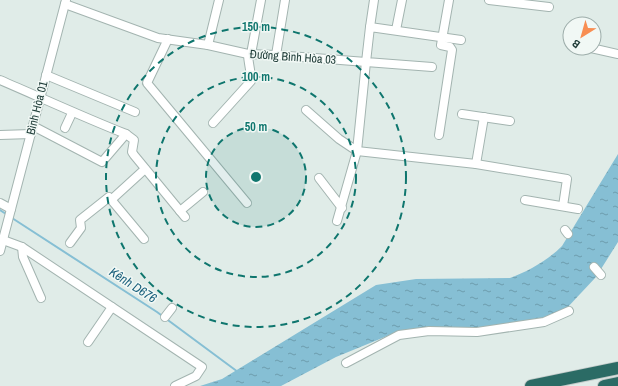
<svg xmlns="http://www.w3.org/2000/svg" width="618" height="386" font-family="'Archivo Narrow',sans-serif">
  <defs>
    <pattern id="water-ripples" width="26" height="14" patternUnits="userSpaceOnUse"><rect width="26" height="14" fill="#86bfd4"/><path d="M2 4q2-2 4 0t4 0M15 11q2-2 4 0t4 0" fill="none" stroke="#6d9cad"/></pattern>
  </defs>
  <rect width="100%" height="100%" fill="#e0ece8"/>
  <path fill="url(#water-ripples)" d="M618,154V242L596,277L566,309L544,319L475,330L397,332L336,357L281,386H200L222,379L376,285L416,279L510,278C529,271 548,260 562,246Z"/>
  <g fill="none" stroke-linecap="round" stroke-linejoin="round">
    <g stroke="#86bfd4" stroke-width="2">
      <path d="M0,210L6,214"/>
      <path d="M12,218L157,312L238,372"/>
    </g>
    <g stroke="#a3b4b0" stroke-width="10">
      <g id="minor">
        <path d="M489,0L549,7"/>
        <path d="M65,4L158,38L208,45L248,54L276,55L366,62L357,151L337,221"/>
        <path d="M370,27L374,0"/>
        <path d="M396,30L402,0"/>
        <path d="M168,39L147,83L247,203"/>
        <path d="M208,45L219,0"/>
        <path d="M591,48L618,54"/>
        <path d="M251,54L261,0"/>
        <path d="M276,55L285,0"/>
        <path d="M432,67L366,62L370,27L461,40"/>
        <path d="M46,75L135,112"/>
        <path d="M0,80C42,98 83,117 126,134"/>
        <path d="M306,110L339,139L357,151L476,164L567,179L563,206"/>
        <path d="M462,114L510,121"/>
        <path d="M213,123L251,81C252,76 248,62 248,54"/>
        <path d="M33,126L102,162L126,134L134,140L132,152L134,155L185,217"/>
        <path d="M65,128L72,113"/>
        <path d="M0,135L31,134"/>
        <path d="M439,135L452,50L450,47L441,45L449,0"/>
        <path d="M476,164L484,117"/>
        <path d="M319,178L342,208"/>
        <path d="M111,200L145,169"/>
        <path d="M525,200L578,209"/>
        <path d="M0,203L11,209"/>
        <path d="M180,211L203,192"/>
        <path d="M565,230L568,234"/>
        <path d="M3,240L22,247L202,367L196,376L175,386"/>
        <path d="M70,243L81,228L80,220L109,197L144,239"/>
        <path d="M22,247L23,257L41,298"/>
        <path d="M0,251L66,0"/>
        <path d="M594,267L601,275"/>
        <path d="M165,317L172,308"/>
        <path d="M88,342L112,307"/>
        <path d="M346,363L399,335L429,331L477,332L544,322L569,311"/>
      </g>
    </g>
    <g stroke="#c1c9c8" stroke-width="14">
      <g id="highway">
        <path d="M531,386L618,368"/>
        <path d="M604,386L618,383"/>
      </g>
    </g>
    <use href="#minor" stroke="#fff" stroke-width="8"/>
    <use href="#highway" stroke="#2b6b65" stroke-width="12"/>
  </g>
  <circle cx="256" cy="177" r="50" fill="#0f766e" fill-opacity=".12"/>
  <g fill="none" stroke="#0f766e" stroke-width="2" stroke-dasharray="7 5">
    <circle cx="256" cy="177" r="50"/>
    <circle cx="256" cy="177" r="100"/>
    <circle cx="256" cy="177" r="150"/>
  </g>
  <g text-anchor="middle" dominant-baseline="central" stroke-width="3" stroke-linejoin="round" paint-order="stroke">
    <g font-size="12" fill="#203d39" stroke="#f1f8f5">
      <text transform="translate(293 57) rotate(4)">Đường Bình Hòa 03</text>
      <text transform="translate(37 108) rotate(-76)">Bình Hòa 01</text>
    </g>
    <g font-size="13" font-style="italic" fill="#185f7b" stroke="#f1f8f5">
      <text transform="translate(133 285) rotate(33)">Kênh D676</text>
    </g>
  </g>
  <circle cx="256" cy="177" r="6" fill="#0f766e" stroke="#f1f8f5" stroke-width="2"/>
  <g font-size="12" text-anchor="middle" font-weight="bold" fill="#0f766e" stroke="#f1f8f5" stroke-width="3" stroke-linejoin="round" paint-order="stroke">
    <text x="256" y="31">150 m</text>
    <text x="256" y="81">100 m</text>
    <text x="256" y="131">50 m</text>
  </g>
  <g transform="translate(582 36) rotate(217)"><circle r="19" fill="#f1f8f5" stroke="#9dadaa"/>
  <path d="M0-3L7 15L0 10L-7 15Z" fill="#f88e52"/>
  <text y="-6" font-size="11" font-weight="bold" text-anchor="middle" fill="#203d39">B</text>
  </g>
</svg>
